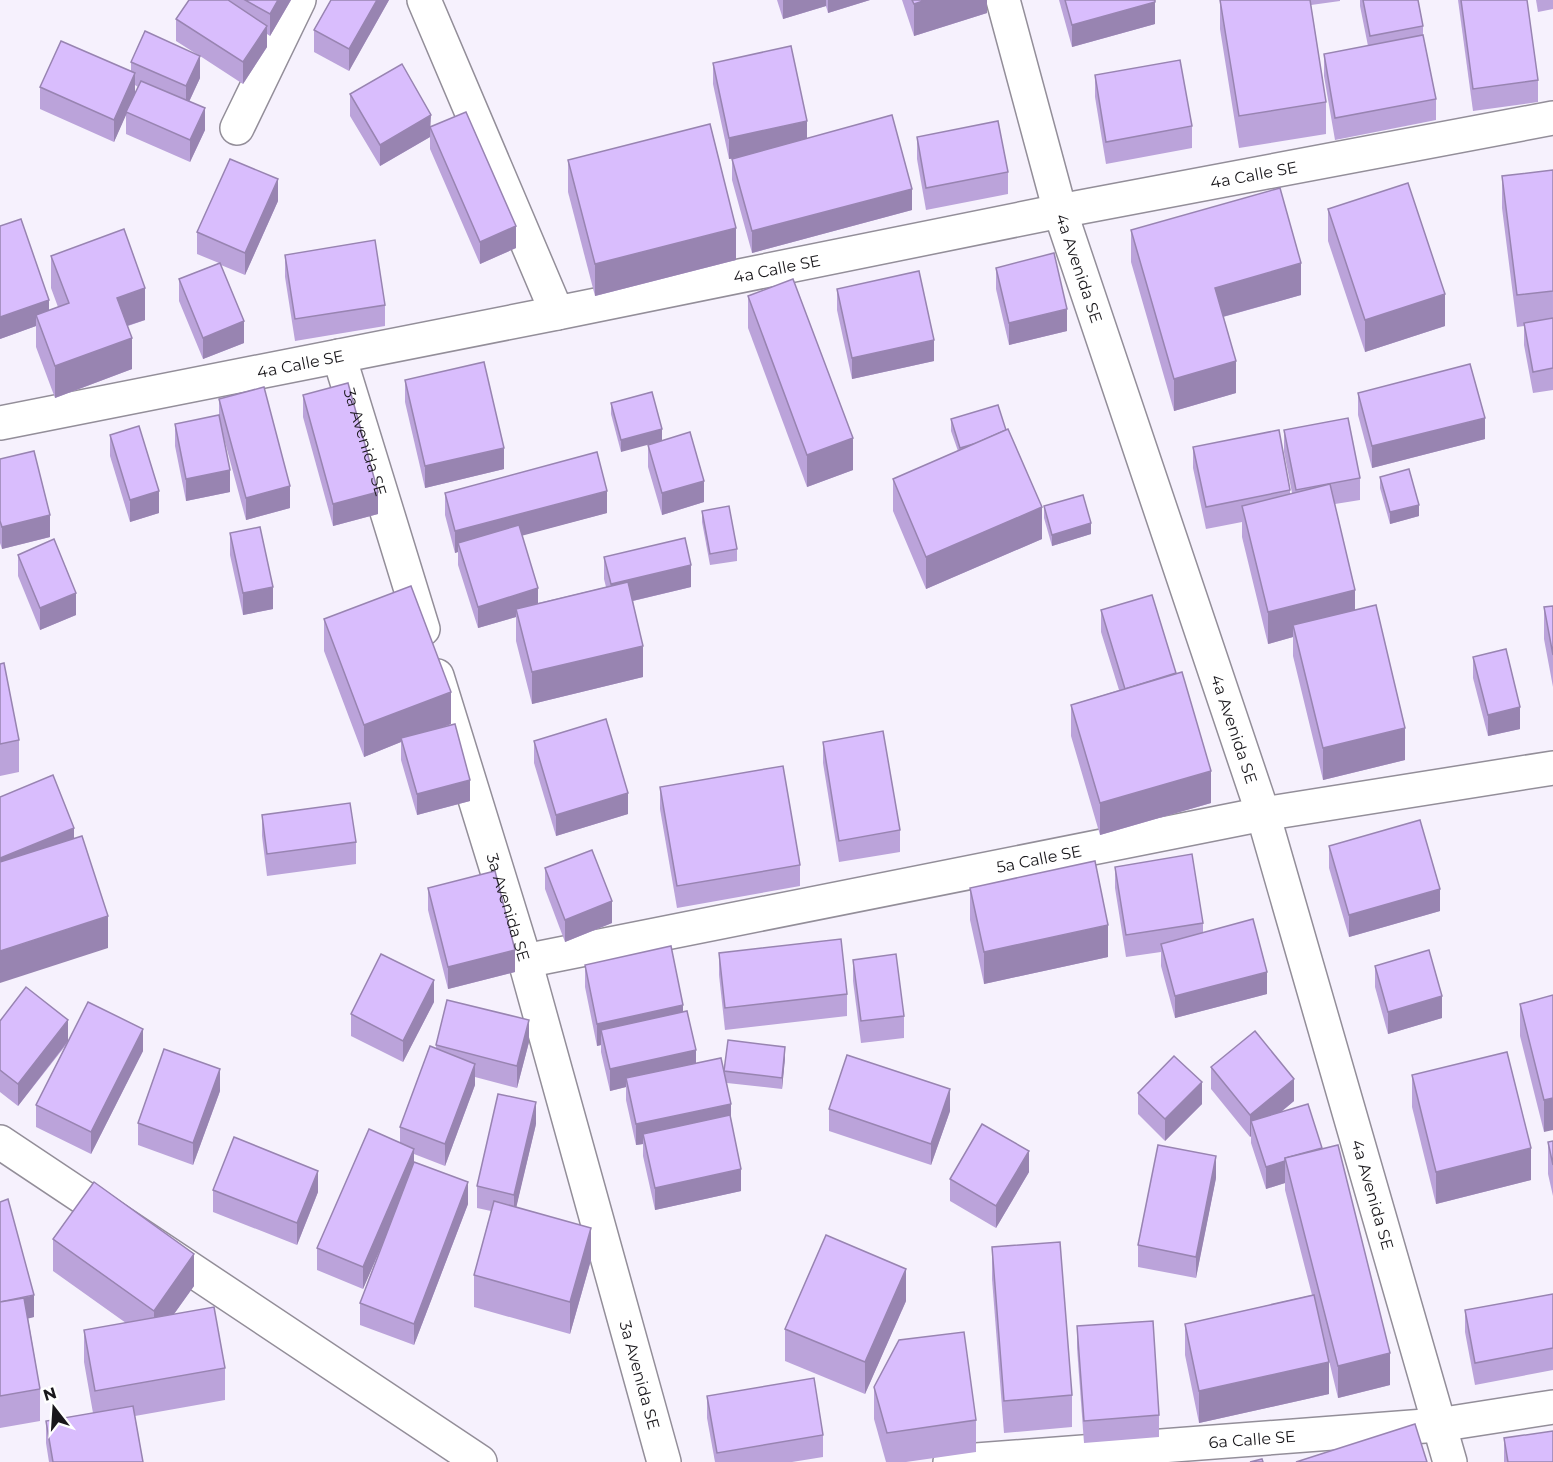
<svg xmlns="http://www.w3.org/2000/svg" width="1553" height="1462" font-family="Montserrat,sans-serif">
  <rect width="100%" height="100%" fill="#f6f1fd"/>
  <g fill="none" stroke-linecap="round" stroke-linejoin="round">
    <g stroke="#938e99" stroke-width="36">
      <g id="street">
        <path d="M424,0L557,313"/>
        <path id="s1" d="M1003,0L1060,211L1263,814L1450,1462"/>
        <path d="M237,128L299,0"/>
        <path id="s2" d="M339,356L423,629"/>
        <path id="s3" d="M0,423L557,313L1060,211L1553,118"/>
        <path id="s4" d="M437,676L525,961L664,1462"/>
        <path id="s5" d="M525,961L1263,814L1553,768"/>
        <path d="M0,1142L480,1462"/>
        <path id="s6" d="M950,1462L1438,1425L1553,1407"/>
      </g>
    </g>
    <use href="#street" stroke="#fff" stroke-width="33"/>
  </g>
  <g fill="#bba3da" fill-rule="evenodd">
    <path d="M189,0H291L270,36L267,34V47L243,84L200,56V78L189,102L205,130L190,162L126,134V114L114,142L40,109V87L131,71V62L198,55L176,41V19ZM135,85L138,87L135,93Z"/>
    <path d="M331,0H389L349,71L314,52V30Z"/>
    <path d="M777,0H870L828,13L826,6L783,19Z"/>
    <path d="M902,0H987V13L914,36Z"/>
    <path d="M1059,0H1155V24L1072,47Z"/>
    <path d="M1220,0H1340V1L1311,5L1326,102V134L1239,148L1220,29Z"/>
    <path d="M1360,0H1418L1423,26V35L1436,99V120L1335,140L1324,76V54L1368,46L1360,6Z"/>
    <path d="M1458,0H1527L1538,80V102L1473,111Z"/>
    <path d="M1536,0H1553V9L1538,12Z"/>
    <path d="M713,63L807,138L912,210L752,253L732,180V159H729L713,84Z"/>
    <path d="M1095,75L1192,126V148L1106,164L1095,97Z"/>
    <path d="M350,94L431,127L516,248L480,264L430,149V137L380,166L350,116Z"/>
    <path d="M917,137L1008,172V194L926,210L917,159Z"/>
    <path d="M568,160L736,260L595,296L568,192Z"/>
    <path d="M1553,170V390L1533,393L1524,345V326L1517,327L1502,208V176Z"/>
    <path d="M278,201L245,275L221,265L244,343L203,359L179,301V279L219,263L197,254V232Z"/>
    <path d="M1328,209L1445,326L1365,352L1328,241Z"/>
    <path d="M0,226L49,310L58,307L51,288V256L145,320L128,326L132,369L55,398L36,347V326L0,339Z"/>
    <path d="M1131,230L1301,295L1223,317L1236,393L1174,411L1131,262Z"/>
    <path d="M285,255L385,305V326L295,341L285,277Z"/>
    <path d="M996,268L1067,331L1009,345L996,289Z"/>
    <path d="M837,289L934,361L852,379L837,310Z"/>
    <path d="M748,296L853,470L807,487L748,328Z"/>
    <path d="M405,380L504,469L425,488L405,402Z"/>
    <path d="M652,392L621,452L611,414V403Z"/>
    <path d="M1358,393L1485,439L1372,468L1358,415Z"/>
    <path d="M303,395L378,514L333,526L303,417Z"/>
    <path d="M219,399L290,508L246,520L222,431L230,492L186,501L175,446V424L219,418Z"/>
    <path d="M951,419L1006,430L1042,539L926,589L893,511V479L958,451L951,431Z"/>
    <path d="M1284,430L1360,478V500L1335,504L1355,610L1405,760L1323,780L1293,656V637L1268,644L1242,537V522L1206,529L1193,468V447L1290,490V494L1292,493L1284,452Z"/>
    <path d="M110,435L159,513L130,522L110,456Z"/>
    <path d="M648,445L704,502L662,515L648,467Z"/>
    <path d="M0,459L50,537L2,549L0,543Z"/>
    <path d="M1380,477L1419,516L1390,524L1380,488Z"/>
    <path d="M445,493L607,513L522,535L538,603L606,587L604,579V557L691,587L633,601L643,677L532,704L516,641V617L478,628L458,565V552L455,553L445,515Z"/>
    <path d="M1044,506L1091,534L1052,546L1044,518Z"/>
    <path d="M702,511L737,549V561L710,565L702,522Z"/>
    <path d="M230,533L273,609L243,615L230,555Z"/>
    <path d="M18,555L76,615L40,630L18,576Z"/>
    <path d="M1553,606V687L1544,639V607Z"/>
    <path d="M1101,610L1211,803L1100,835L1071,736V705L1119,690L1101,632Z"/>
    <path d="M324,619L451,724L439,728L470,801L417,815L401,760V742L364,757L324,651Z"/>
    <path d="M1473,657L1520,729L1488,736L1473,678Z"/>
    <path d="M0,664L19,740V772L0,776Z"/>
    <path d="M534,741L628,814L556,836L534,763Z"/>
    <path d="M823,742L900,830V852L839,862L823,763Z"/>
    <path d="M660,787L800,865V886L677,908L660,809Z"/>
    <path d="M262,815L356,842V864L267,876L262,836Z"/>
    <path d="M1329,846L1440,911L1349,937L1329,868Z"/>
    <path d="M1115,867L1203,923V933L1267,994L1175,1018L1161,966V952L1126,957L1115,888Z"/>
    <path d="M545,868L612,923L565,942L545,889Z"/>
    <path d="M428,888L515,972L448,989L428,910Z"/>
    <path d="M970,888L1108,957L984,984L970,920Z"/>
    <path d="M719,953L847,994V1016L725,1030L719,975Z"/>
    <path d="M853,960L904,1016V1038L861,1043L853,981Z"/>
    <path d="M585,965L683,1012L696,1064L724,1071L785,1058L782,1089L727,1083L731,1121L741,1191L655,1210L643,1156V1144L636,1145L626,1100V1087L610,1091L601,1052V1045L597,1046L585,987Z"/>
    <path d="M1375,966L1442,1018L1388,1034L1375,987Z"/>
    <path d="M1553,995L1544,1132L1520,1036V1004Z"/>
    <path d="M434,1002L403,1062L351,1036V1014Z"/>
    <path d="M0,1021L68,1040L143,1051L91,1154L36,1127V1105L66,1045L18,1106L0,1092Z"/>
    <path d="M529,1042L517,1088L475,1077V1085L445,1166L414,1154V1163L468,1204L414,1345L360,1325V1303L385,1238L363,1289L317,1270V1248L400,1142V1127L436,1048V1045Z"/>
    <path d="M1211,1067L1294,1101L1280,1113L1390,1385L1338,1398L1326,1348L1329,1394L1199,1423L1185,1355V1324L1312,1295L1285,1190V1183L1266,1189L1251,1143V1136L1250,1137L1211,1089Z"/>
    <path d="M1412,1075L1531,1180L1436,1204L1412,1107Z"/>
    <path d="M220,1091L193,1165L138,1145V1123Z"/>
    <path d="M1138,1093L1202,1104L1165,1141L1138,1114Z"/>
    <path d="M829,1109L950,1111L931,1165L829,1131Z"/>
    <path d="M536,1124L516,1207L591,1260L570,1334L474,1307V1275L491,1211L477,1208V1186Z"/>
    <path d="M1553,1141V1196L1548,1174V1142Z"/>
    <path d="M1029,1172L996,1228L950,1201V1179Z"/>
    <path d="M1216,1178L1196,1278L1138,1267V1245Z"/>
    <path d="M213,1190L318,1192L297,1245L213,1212Z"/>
    <path d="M0,1202L34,1317L28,1318L40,1389V1421L0,1428Z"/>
    <path d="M53,1239L194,1286L174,1314L225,1368V1400L135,1416L143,1462H49L46,1443V1421L93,1413L84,1362V1330L126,1323L53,1271Z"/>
    <path d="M992,1247L1072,1395V1427L1004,1433L992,1279Z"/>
    <path d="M1553,1294V1370L1475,1385L1465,1332V1310Z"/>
    <path d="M906,1301L865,1394L785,1361V1329Z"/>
    <path d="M1077,1326L1159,1415V1437L1084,1443L1077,1348Z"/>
    <path d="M874,1387L976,1420V1452L906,1462H886L874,1419Z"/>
    <path d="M707,1396L823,1435V1457L792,1462H715L707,1418Z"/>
    <path d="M1504,1438L1553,1462H1504Z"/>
  </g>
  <g fill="#9884b1">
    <path d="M278,0H291L270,36V14Z"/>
    <path d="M377,0H389L349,71V49Z"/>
    <path d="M783,0H826V6L783,19Z"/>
    <path d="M828,0H870L828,13Z"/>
    <path d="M926,0H987V13L914,36V4Z"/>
    <path d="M1155,2V24L1072,47V25Z"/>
    <path d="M267,26V47L243,84V62Z"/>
    <path d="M200,56V78L186,108V86Z"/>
    <path d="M135,73V95L114,142V120Z"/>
    <path d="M205,108V130L190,162V140Z"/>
    <path d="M431,115L430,137L380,166V145Z"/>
    <path d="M807,121V143L729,159V138Z"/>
    <path d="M278,179V201L245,275V253Z"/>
    <path d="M912,189V210L752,253V231Z"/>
    <path d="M516,226V248L480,264V242Z"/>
    <path d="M736,228V260L595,296V264Z"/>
    <path d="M1301,263V295L1215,319V288Z"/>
    <path d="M145,288V320L117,329V298Z"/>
    <path d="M1445,294V326L1365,352V320Z"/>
    <path d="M49,300V321L36,315V326L0,339V317Z"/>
    <path d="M1067,309V331L1009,345V323Z"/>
    <path d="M244,321V343L203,359V338Z"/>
    <path d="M132,338V369L55,398V366Z"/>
    <path d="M934,340V361L852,379V358Z"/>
    <path d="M1236,361V393L1174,411V379Z"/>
    <path d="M1485,418V439L1372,468V446Z"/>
    <path d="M662,429V441L621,452V440Z"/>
    <path d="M853,438V470L807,487V455Z"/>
    <path d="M504,448V469L425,488V466Z"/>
    <path d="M230,470V492L186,501V479Z"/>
    <path d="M704,481V502L662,515V493Z"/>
    <path d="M290,486V508L246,520V498Z"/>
    <path d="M159,491V513L130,522V500Z"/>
    <path d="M607,491V513L461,552L458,543V552L455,553V531Z"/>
    <path d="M378,492V514L333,526V504Z"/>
    <path d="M1419,505V516L1390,524V512Z"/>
    <path d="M1042,507V539L926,589V557Z"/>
    <path d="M50,515V537L2,549V527Z"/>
    <path d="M1091,523V534L1052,546V535Z"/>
    <path d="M691,565V587L611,606V584Z"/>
    <path d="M273,587V609L243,615V593Z"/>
    <path d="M538,588V610L516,609V617L478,628V607Z"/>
    <path d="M1355,590V622L1293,625V637L1268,644V612Z"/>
    <path d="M76,593V615L40,630V608Z"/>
    <path d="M643,646V677L532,704V672Z"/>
    <path d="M451,692V724L402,742L401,738V742L364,757V725Z"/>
    <path d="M1520,707V729L1488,736V715Z"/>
    <path d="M1405,728V760L1323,780V748Z"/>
    <path d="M1211,771V803L1100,835V803Z"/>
    <path d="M470,780V801L417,815V794Z"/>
    <path d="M628,793V814L556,836V815Z"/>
    <path d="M74,828V849L0,880V858Z"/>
    <path d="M1440,889V911L1349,937V915Z"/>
    <path d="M612,901V923L565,942V920Z"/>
    <path d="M108,916V948L0,983V951Z"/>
    <path d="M1108,925V957L984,984V952Z"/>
    <path d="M515,950V972L448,989V967Z"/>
    <path d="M1267,972V994L1175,1018V996Z"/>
    <path d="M434,980V1002L403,1062V1041Z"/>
    <path d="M1442,996V1018L1388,1034V1012Z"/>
    <path d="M683,1005V1027L601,1030V1045L597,1046V1024Z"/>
    <path d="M68,1020V1041L18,1106V1084Z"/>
    <path d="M529,1020V1042L517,1088V1066Z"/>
    <path d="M143,1029V1051L91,1154V1132Z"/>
    <path d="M785,1047V1058L782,1089V1078Z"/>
    <path d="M696,1050V1072L626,1078V1087L610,1091V1069Z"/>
    <path d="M475,1064V1085L445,1166V1144Z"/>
    <path d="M220,1069V1091L193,1165V1143Z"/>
    <path d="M1294,1079V1101L1255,1133L1251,1121V1136L1250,1137V1115Z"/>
    <path d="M1202,1082V1104L1165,1141V1119Z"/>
    <path d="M950,1089V1111L931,1165V1144Z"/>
    <path d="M1553,1098V1130L1544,1132V1100Z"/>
    <path d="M536,1102V1124L514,1217V1195Z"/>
    <path d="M731,1104V1125L643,1134V1144L636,1145V1124Z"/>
    <path d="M1531,1148V1180L1436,1204V1172Z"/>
    <path d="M414,1149V1171L363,1289V1267Z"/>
    <path d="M1029,1151V1172L996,1228V1206Z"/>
    <path d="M1216,1156V1178L1196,1278V1257Z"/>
    <path d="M1285,1161V1183L1266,1189V1167Z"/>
    <path d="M741,1169V1191L655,1210V1188Z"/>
    <path d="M318,1171V1192L297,1245V1223Z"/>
    <path d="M468,1182V1204L414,1345V1324Z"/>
    <path d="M591,1228V1260L570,1334V1302Z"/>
    <path d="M194,1254V1286L154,1342V1311Z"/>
    <path d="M906,1269V1301L865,1394V1362Z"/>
    <path d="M34,1295V1317L0,1326V1304Z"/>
    <path d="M1390,1353V1385L1338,1398V1366Z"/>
    <path d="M1329,1362V1394L1199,1423V1391Z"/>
  </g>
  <g fill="#d9bdfd" stroke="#9884b1" stroke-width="1.5">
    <path d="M189,0H228L267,26L243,62L176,19Z"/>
    <path d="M245,0H278L270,14Z"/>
    <path d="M331,0H377L349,49L314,30Z"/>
    <path d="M912,0H926L914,4Z"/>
    <path d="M1065,0H1155V2L1072,25Z"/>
    <path d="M1220,0H1310L1326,102L1239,116Z"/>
    <path d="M1363,0H1418L1423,26L1370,36Z"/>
    <path d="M1461,0H1527L1538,80L1473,89Z"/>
    <path d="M145,31L200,56L186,86L131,62Z"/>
    <path d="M1423,35L1436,99L1335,118L1324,54Z"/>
    <path d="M61,41L135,73L114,120L40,87Z"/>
    <path d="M791,46L807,121L729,138L713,63Z"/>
    <path d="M1180,60L1192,126L1106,142L1095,75Z"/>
    <path d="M402,64L431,115L380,145L350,94Z"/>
    <path d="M141,81L205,108L190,140L126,112Z"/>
    <path d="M466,112L516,226L480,242L430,127Z"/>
    <path d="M892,115L912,189L752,231L732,159Z"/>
    <path d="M998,121L1008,172L926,188L917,137Z"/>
    <path d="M710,124L736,228L595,264L568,160Z"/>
    <path d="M230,159L278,179L245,253L197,232Z"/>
    <path d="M1553,170V291L1517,295L1502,176Z"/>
    <path d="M1408,183L1445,294L1365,320L1328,209Z"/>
    <path d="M1280,188L1301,263L1215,288L1236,361L1174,379L1131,230Z"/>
    <path d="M21,219L49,300L0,317V226Z"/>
    <path d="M124,229L145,288L117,298L132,338L55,366L36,315L69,303L51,256Z"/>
    <path d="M375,240L385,305L295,319L285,255Z"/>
    <path d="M1054,253L1067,309L1009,323L996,268Z"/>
    <path d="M220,263L244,321L203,338L179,279Z"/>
    <path d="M919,271L934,340L852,358L837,289Z"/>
    <path d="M793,279L853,438L807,455L748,296Z"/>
    <path d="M1553,318V368L1533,372L1524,323Z"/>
    <path d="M484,362L504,448L425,466L405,380Z"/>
    <path d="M1470,364L1485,418L1372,446L1358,393Z"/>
    <path d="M348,383L378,492L333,504L303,395Z"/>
    <path d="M264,387L290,486L246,498L219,399Z"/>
    <path d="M652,392L662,429L621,440L611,403Z"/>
    <path d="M998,405L1006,430L977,443L960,448L951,419Z"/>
    <path d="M219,415L230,470L186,479L175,424Z"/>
    <path d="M1348,418L1360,478L1296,490L1284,430Z"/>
    <path d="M139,426L159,491L130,500L110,435Z"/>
    <path d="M1008,429L1042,507L926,557L893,479Z"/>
    <path d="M1279,430L1290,490L1206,507L1193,447Z"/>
    <path d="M690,432L704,481L662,493L648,445Z"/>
    <path d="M34,451L50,515L2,527L0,521V459Z"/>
    <path d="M597,452L607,491L455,531L445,493Z"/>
    <path d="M1409,469L1419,505L1390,512L1380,477Z"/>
    <path d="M1330,484L1355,590L1268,612L1242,506Z"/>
    <path d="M1083,495L1091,523L1052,535L1044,506Z"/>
    <path d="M729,506L737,549L710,554L702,511Z"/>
    <path d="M519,525L538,588L478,607L458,543Z"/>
    <path d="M260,527L273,587L243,593L230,533Z"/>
    <path d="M685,538L691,565L611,584L604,557Z"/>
    <path d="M54,539L76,593L40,608L18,555Z"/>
    <path d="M628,582L643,646L532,672L516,609Z"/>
    <path d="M411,586L451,692L364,725L324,619Z"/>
    <path d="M1152,595L1176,673L1125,689L1101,610Z"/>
    <path d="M1376,605L1405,728L1323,748L1293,625Z"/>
    <path d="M1553,606V655L1544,607Z"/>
    <path d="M1506,649L1520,707L1488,715L1473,657Z"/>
    <path d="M4,663L19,740L0,744V664Z"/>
    <path d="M1182,672L1211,771L1100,803L1071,705Z"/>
    <path d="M606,719L628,793L556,815L534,741Z"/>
    <path d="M455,724L470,780L417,794L401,738Z"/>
    <path d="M883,731L900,830L839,841L823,742Z"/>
    <path d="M783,766L800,865L677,886L660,787Z"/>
    <path d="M53,775L74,828L0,858V797Z"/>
    <path d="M350,803L356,842L267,854L262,815Z"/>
    <path d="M1420,820L1440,889L1349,915L1329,846Z"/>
    <path d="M82,836L108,916L0,951V862Z"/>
    <path d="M592,850L612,901L565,920L545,868Z"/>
    <path d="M1192,854L1203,923L1126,935L1115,867Z"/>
    <path d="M1095,861L1108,925L984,952L970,888Z"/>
    <path d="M495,871L515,950L448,967L428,888Z"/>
    <path d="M1253,919L1267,972L1175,996L1161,944Z"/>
    <path d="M841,939L847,994L725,1008L719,953Z"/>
    <path d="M671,946L683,1005L597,1024L585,965Z"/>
    <path d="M1429,950L1442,996L1388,1012L1375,966Z"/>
    <path d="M381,954L434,980L403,1041L351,1014Z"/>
    <path d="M896,954L904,1016L861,1021L853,960Z"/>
    <path d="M26,987L68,1020L18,1084L0,1070V1021Z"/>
    <path d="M1553,995V1098L1544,1100L1520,1004Z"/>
    <path d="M447,1000L529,1020L517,1066L436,1045Z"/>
    <path d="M88,1002L143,1029L91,1132L36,1105Z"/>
    <path d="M687,1011L696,1050L610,1069L601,1030Z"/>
    <path d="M1255,1031L1294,1079L1250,1115L1211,1067Z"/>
    <path d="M728,1040L785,1047L782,1078L724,1071Z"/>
    <path d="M430,1046L475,1064L445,1144L400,1127Z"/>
    <path d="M164,1049L220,1069L193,1143L138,1123Z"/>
    <path d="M1507,1052L1531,1148L1436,1172L1412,1075Z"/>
    <path d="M847,1055L950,1089L931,1144L829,1109Z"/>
    <path d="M1174,1056L1202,1082L1165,1119L1138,1093Z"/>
    <path d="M721,1058L731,1104L636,1124L626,1078Z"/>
    <path d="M498,1094L536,1102L514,1195L477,1186Z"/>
    <path d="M1308,1104L1322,1148L1285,1158V1161L1266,1167L1251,1121Z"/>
    <path d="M730,1115L741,1169L655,1188L643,1134Z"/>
    <path d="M982,1124L1029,1151L996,1206L950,1179Z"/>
    <path d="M369,1129L414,1149L363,1267L317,1248Z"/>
    <path d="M234,1137L318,1171L297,1223L213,1190Z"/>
    <path d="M1553,1141V1165L1548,1142Z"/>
    <path d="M1158,1145L1216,1156L1196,1257L1138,1245Z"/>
    <path d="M1338,1145L1390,1353L1338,1366L1285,1158Z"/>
    <path d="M414,1162L468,1182L414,1324L360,1303Z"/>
    <path d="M94,1182L194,1254L154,1311L53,1239Z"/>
    <path d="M8,1199L34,1295L0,1302V1202Z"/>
    <path d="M494,1201L591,1228L570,1302L474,1275Z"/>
    <path d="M826,1235L906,1269L865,1362L785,1329Z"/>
    <path d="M1060,1242L1072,1395L1004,1401L992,1247Z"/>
    <path d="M1553,1294V1348L1475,1363L1465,1310Z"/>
    <path d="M1314,1295L1329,1362L1199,1391L1185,1324Z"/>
    <path d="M24,1298L40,1389L0,1396V1302Z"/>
    <path d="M214,1307L225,1368L95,1391L84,1330Z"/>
    <path d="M1153,1321L1159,1415L1084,1421L1077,1326Z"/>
    <path d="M964,1332L976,1420L887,1433L874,1387L899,1340Z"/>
    <path d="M814,1378L823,1435L717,1453L707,1396Z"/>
    <path d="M133,1406L143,1462H53L46,1421Z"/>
    <path d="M1415,1424L1427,1462H1296Z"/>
    <path d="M1553,1431V1462H1508L1504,1438Z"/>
    <path d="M1262,1459L1263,1462H1250Z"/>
  </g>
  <g text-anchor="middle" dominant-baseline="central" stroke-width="6" stroke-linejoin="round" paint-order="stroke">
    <g font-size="16" fill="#19171b" stroke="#fff">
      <text stroke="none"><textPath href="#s3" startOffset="1278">4a Calle SE</textPath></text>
      <text stroke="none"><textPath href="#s1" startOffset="279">4a Avenida SE</textPath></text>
      <text stroke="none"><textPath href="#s3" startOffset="792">4a Calle SE</textPath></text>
      <text stroke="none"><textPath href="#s3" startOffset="306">4a Calle SE</textPath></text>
      <text stroke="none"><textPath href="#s2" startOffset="90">3a Avenida SE</textPath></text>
      <text stroke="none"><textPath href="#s1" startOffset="765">4a Avenida SE</textPath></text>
      <text stroke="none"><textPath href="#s5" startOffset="524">5a Calle SE</textPath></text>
      <text stroke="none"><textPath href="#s4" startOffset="242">3a Avenida SE</textPath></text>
      <text stroke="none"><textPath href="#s1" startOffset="1251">4a Avenida SE</textPath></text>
      <text stroke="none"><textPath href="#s4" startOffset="728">3a Avenida SE</textPath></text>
      <text stroke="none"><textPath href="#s6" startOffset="303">6a Calle SE</textPath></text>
    </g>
  </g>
  <g transform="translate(54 1408) rotate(343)" stroke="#ffffff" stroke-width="4.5" paint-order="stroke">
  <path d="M0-4.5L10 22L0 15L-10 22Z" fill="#19171b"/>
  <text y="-9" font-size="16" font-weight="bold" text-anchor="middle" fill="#19171b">N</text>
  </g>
</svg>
